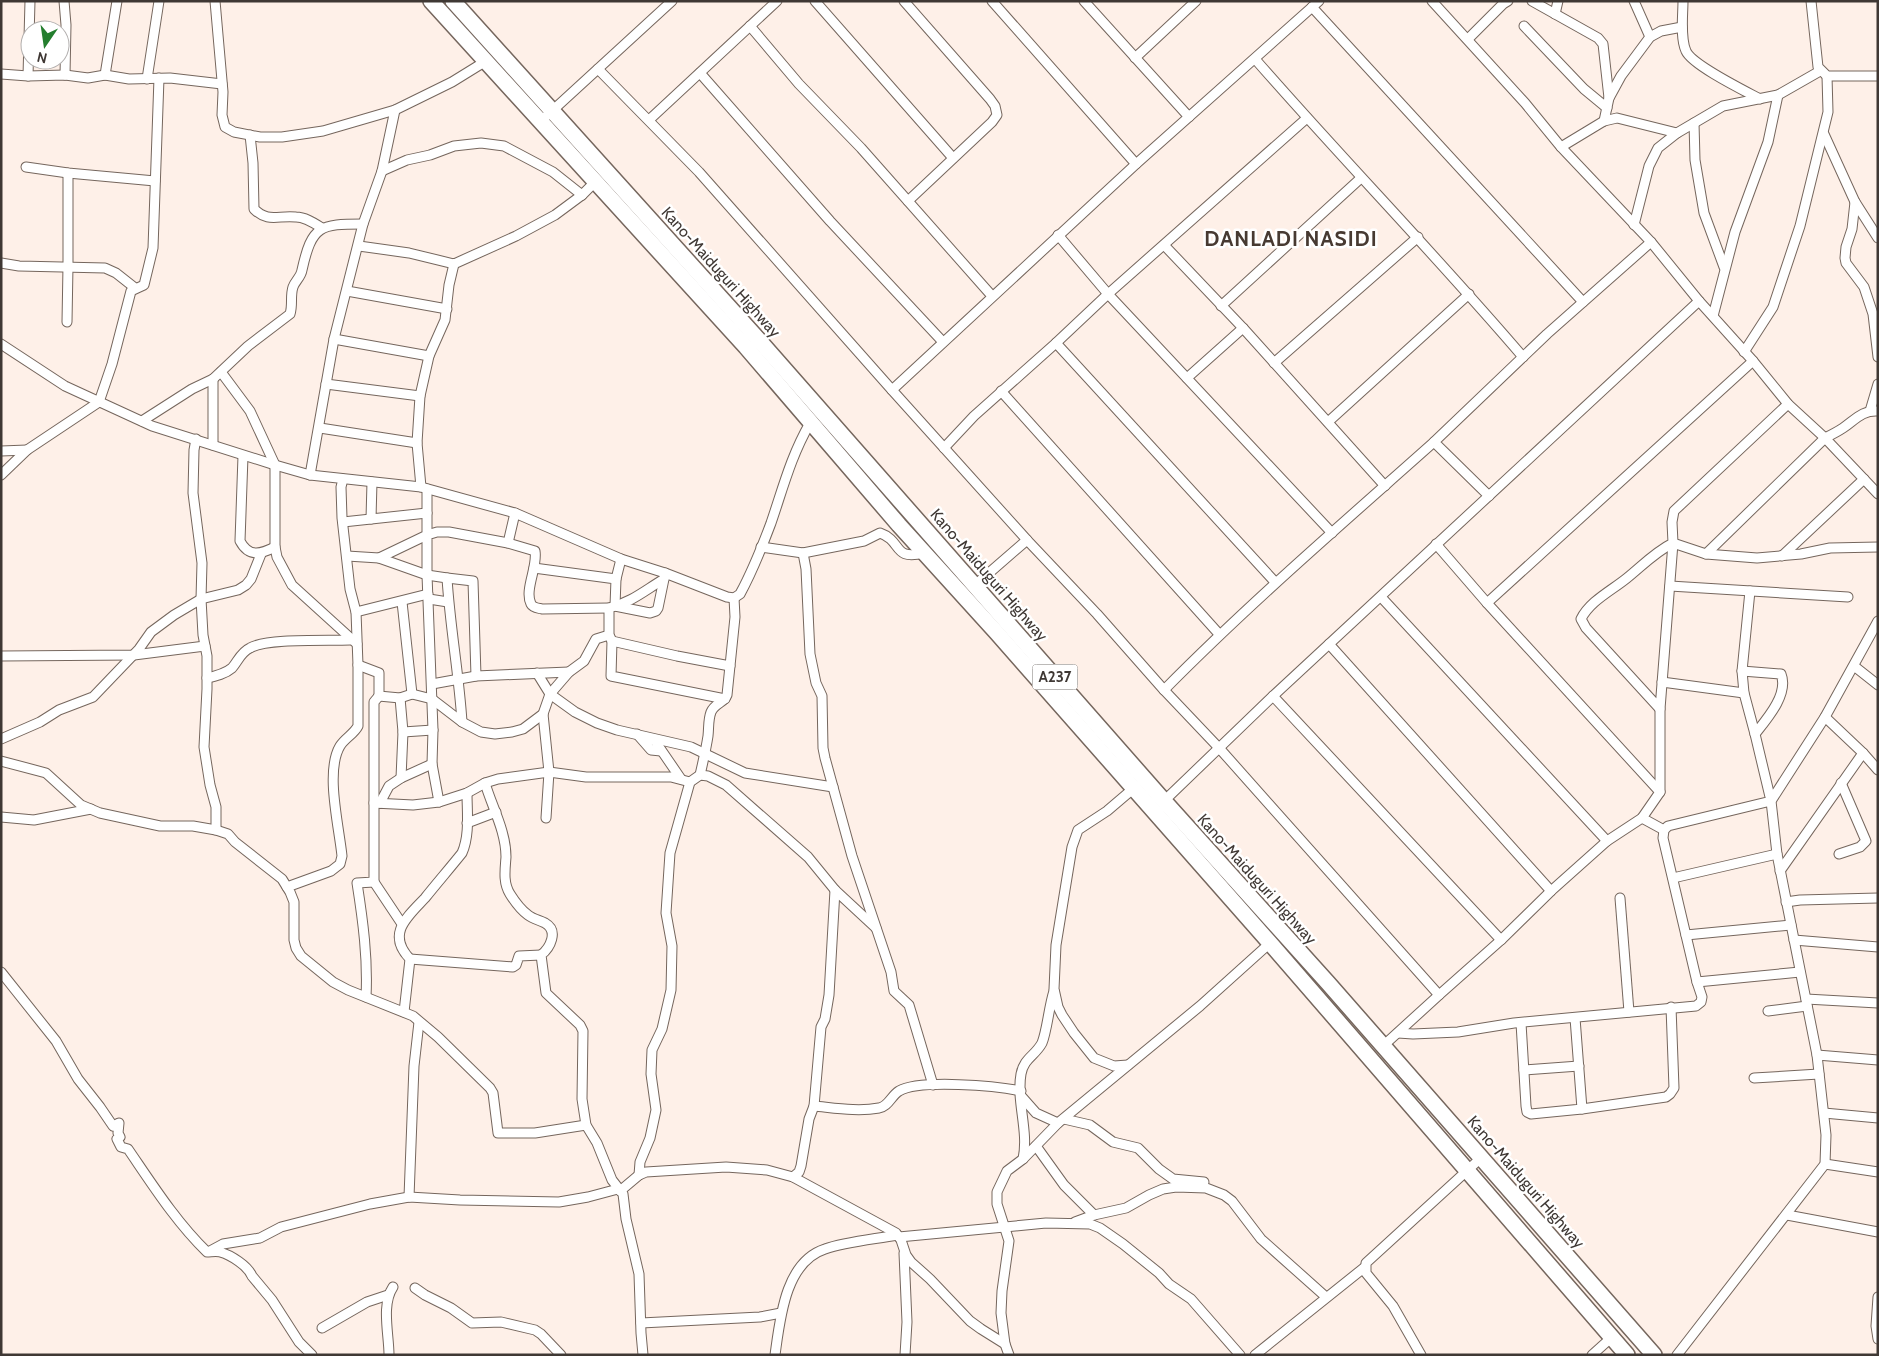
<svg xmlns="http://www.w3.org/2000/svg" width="1879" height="1356" font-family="Cabin,sans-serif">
  <rect width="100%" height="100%" fill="#fef0e8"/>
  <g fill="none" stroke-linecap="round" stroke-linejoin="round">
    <g stroke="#75665d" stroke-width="11">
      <g id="minor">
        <path d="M64,1L66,25L65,75"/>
        <path d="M215,1L223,92L222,115L225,127L234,132L260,137H282L323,131L395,110L452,82L486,61"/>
        <path d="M815,1L953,158"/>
        <path d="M904,1L990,99L995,106L997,115L992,122L908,201"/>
        <path d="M992,1L1136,164"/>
        <path d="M1084,1L1189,117"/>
        <path d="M1432,1L1525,103L1561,147L1651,242L1699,301L1753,361L1788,404L1825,438L1878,494"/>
        <path d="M1532,1L1598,38L1603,44L1609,98"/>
        <path d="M1634,1L1650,37"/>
        <path d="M1683,1C1683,15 1680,38 1686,51C1692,65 1745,91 1760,99"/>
        <path d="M1811,1L1818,67L1827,76H1878"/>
        <path d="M1312,7L1583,302"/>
        <path d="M1555,14L1558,1"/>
        <path d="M750,26L799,84L861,148L992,296"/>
        <path d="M1524,26L1584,89L1607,108"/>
        <path d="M1468,39L1503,4L1508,1"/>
        <path d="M1135,58L1196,1"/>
        <path d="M1255,59C1343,160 1436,255 1523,357"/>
        <path d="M598,69L699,172L892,390L1027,540L1097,614L1164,690L1220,749L1439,995L1383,1046"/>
        <path d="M700,73L830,221L943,342"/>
        <path d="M1,74L28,76L65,75L88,78L105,75L129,79L170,78L222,84"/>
        <path d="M105,75L117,1"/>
        <path d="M28,76L30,1"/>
        <path d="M147,79L159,1"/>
        <path d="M649,120L777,1"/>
        <path d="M1604,121L1609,98L1621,76L1650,37L1661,31L1682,27"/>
        <path d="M540,122L672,1"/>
        <path d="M1694,123L1695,160L1704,213L1724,267"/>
        <path d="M1824,134L1855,202L1878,238"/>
        <path d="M250,135L253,163L254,209C268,223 278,215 296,217C305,217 314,223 322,228"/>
        <path d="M1561,147L1604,121L1617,118L1677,133"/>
        <path d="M26,167L68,173L155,181"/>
        <path d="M382,171L407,160L430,155L454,146L481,143L504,146L553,172L582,195L596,181"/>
        <path d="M1855,202L1852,229L1846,247L1845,258L1846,263L1864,287L1873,314L1878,357"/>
        <path d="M1634,225L1649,166L1658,148L1677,133L1723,106L1778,95L1820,71"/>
        <path d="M1058,235L1108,294L1332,533"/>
        <path d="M1164,245L1243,328L1385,486"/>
        <path d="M359,246L409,253L454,264L516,236L555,215L582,195"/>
        <path d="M1,263L19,266L105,268L116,273L135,288"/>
        <path d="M347,291L447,309"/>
        <path d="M1221,306L1361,178"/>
        <path d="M1713,316L1735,232L1768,142L1778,95"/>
        <path d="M67,322L68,266V173"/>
        <path d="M334,339L429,356"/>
        <path d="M1056,343L1275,582"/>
        <path d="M1,344L65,386L152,426L275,465L310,475L421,487L515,513L621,559L665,573L727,597L734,598L740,594C752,572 762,547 771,523C783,488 791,456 810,423"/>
        <path d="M1744,352L1773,307L1800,226L1828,112L1827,76"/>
        <path d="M1274,363L1418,237"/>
        <path d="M221,372L250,411L275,465V547"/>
        <path d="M1187,378L1243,328"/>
        <path d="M326,384L420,396"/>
        <path d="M892,390L1136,164L1319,1"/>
        <path d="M1001,391L1219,634"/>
        <path d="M1788,404L1674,511L1672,522L1673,543L1660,709L1586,628L1581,619C1590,601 1611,591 1627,578C1642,566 1655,552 1673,543L1706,554L1757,558L1801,554L1830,548L1878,547"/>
        <path d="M1870,411L1878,384"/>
        <path d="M142,421L192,389L213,379L248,346L290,314C293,305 290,296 293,287C295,281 301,277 302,270C312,225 320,224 363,224"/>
        <path d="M1328,422L1469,294"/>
        <path d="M320,428L417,443"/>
        <path d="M196,439L194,450L193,493L202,563L201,599L203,635L207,656V689L204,747L210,785L216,807V830"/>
        <path d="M213,445V379"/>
        <path d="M944,448L974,416L1056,343L1108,294L1307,118"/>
        <path d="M1,451L27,450"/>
        <path d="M243,456L240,541C249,558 261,554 275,547L277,557L292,585L357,644"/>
        <path d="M1,475L27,450L99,402L112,364L131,291L144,285L153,248L159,78"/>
        <path d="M310,475L334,339L363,224L382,171L395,110"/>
        <path d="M372,482L371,519L427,513"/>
        <path d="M421,487L417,443L420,396L429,356L445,320L449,285L454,264"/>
        <path d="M1489,496L1434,442L1547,334L1651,242"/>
        <path d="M343,522L371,519"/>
        <path d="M508,543L535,551C538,567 524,590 531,604C533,608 538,608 542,609L609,608"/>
        <path d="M1436,544L1487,603L1660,792L1642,818L1607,841L1551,891L1501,940L1439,995"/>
        <path d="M761,547L803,553L864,541L880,533C903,541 892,561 924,553"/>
        <path d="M803,553L806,569L810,654L816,683L822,696L823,748L825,758L852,856L891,972L894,991L909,1005L933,1085"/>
        <path d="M1706,554L1825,438C1831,435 1837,432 1843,428C1855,420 1862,410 1878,411"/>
        <path d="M347,556L379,558L427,575L447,578C450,627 459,674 462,722"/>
        <path d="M1782,556L1864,479"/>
        <path d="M379,558L427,535V489"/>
        <path d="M534,568L616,579L615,606L650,613L656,611L658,608L664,579"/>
        <path d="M447,578L473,581L476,676"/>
        <path d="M616,579L621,559"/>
        <path d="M974,586L1027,540"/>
        <path d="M1670,586L1848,597"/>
        <path d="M1750,591L1742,671L1744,693L1755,734"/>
        <path d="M1381,597L1607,841"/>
        <path d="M429,599L448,602"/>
        <path d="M402,602L412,694"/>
        <path d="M1487,603L1753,361"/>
        <path d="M356,612L428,594"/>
        <path d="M610,637L612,641L677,656L730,666"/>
        <path d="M612,641L611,676L725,699"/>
        <path d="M1329,644L1551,891"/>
        <path d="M1,656L134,655L205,646"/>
        <path d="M358,665L379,673V696L400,698L412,694L432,699L462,722L481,732L495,734L512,732L523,729L543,714L550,694L569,672L584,661L596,639L609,635V608C632,602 644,591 664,579L665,573"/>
        <path d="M1854,666L1878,685"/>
        <path d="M537,673L550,694L575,712L597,723L617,730L691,747L745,773L833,787"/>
        <path d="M207,678C216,676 225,674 232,668C238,661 241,652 250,648C267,638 327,641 350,640"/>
        <path d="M1662,682L1744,693"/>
        <path d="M432,684L476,676L569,672"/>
        <path d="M1164,690C1250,603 1343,523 1434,442"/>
        <path d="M1273,696L1501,940"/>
        <path d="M400,698L403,732L433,730"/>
        <path d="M543,714L549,772L546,818"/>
        <path d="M1825,717L1863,753L1878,770"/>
        <path d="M637,734L651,750L661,751"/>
        <path d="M1,739L40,722L59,710L93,697L139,649L151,632L174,615L201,599L238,590L246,585L251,579L261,554"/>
        <path d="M649,739L655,741L681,779"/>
        <path d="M1,761L46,773L81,805L100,813L160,826H193L216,830L228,834L235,842L282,879L290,892L294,902V940L296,948L301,956L333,982L348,990L413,1016L438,1037L490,1088L493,1093L498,1133H535L586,1125"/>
        <path d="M700,775C703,762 706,749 708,736C709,727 708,720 711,712C715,703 724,703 727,695L735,617L734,598"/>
        <path d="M401,778L403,732"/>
        <path d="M485,783C492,807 506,831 506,857C505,870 503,883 510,894C515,902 521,910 528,915C533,919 539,920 545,923C559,931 550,948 541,955L546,993L580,1025L583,1031L582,1099L586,1125L597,1143L612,1180L623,1194L626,1219L639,1274L641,1333L643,1355"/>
        <path d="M1660,792V709"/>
        <path d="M1164,801L1273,696L1699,301"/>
        <path d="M439,802L432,764L433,730L427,575V535L437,532H449L508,543L515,513"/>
        <path d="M374,803V702L379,696"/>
        <path d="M380,803L389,786L401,778L432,764"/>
        <path d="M1,817L34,820L91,809"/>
        <path d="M1642,818L1664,830"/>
        <path d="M467,823L496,812"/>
        <path d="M1839,854L1860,847L1866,841L1841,783"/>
        <path d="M1780,871L1863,753"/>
        <path d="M1673,878L1777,854"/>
        <path d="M374,882L402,924"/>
        <path d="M287,887L331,871L340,864L342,856C339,826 325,771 340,746C345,738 354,734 358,726V665L356,612L350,589L342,518L341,487L343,479"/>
        <path d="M1620,898L1629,1012"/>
        <path d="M1786,902L1800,900L1878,898"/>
        <path d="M1686,935L1791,925"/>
        <path d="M1794,940L1878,947"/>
        <path d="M410,959L513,967L516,965L519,956L541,955"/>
        <path d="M1,972L56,1041L78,1079L100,1107L113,1126L119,1123L118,1133L120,1137L117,1139L121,1147L128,1149C152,1184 176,1222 207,1252C211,1252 216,1251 220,1252C231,1255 248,1266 252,1276L272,1300L299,1342L312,1355"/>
        <path d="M1697,982L1800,972"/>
        <path d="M366,997C368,959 363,921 357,883L374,882V803L413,805L439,802L467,793L485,783L498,779L549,772L586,777H671L690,782"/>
        <path d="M1806,999L1878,1003"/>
        <path d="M1768,1011L1807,1006"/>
        <path d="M404,1012L410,959C386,934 407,917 425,898C437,883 450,868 462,853C470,835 467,812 467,793"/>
        <path d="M1521,1023L1526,1106L1527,1112L1531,1114L1582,1109L1575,1018"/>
        <path d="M1398,1033L1413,1034L1458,1032L1514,1023L1696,1006L1701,1002L1702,997L1697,982L1663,838L1664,830L1668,826L1771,801L1755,734C1767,719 1789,694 1781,674L1742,671"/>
        <path d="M1817,1055L1878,1060"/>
        <path d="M1128,1065L1114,1066L1094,1058L1074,1033L1062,1015L1058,1007L1054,989L1056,945L1072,847L1078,830L1107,811L1134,788"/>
        <path d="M1524,1070L1579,1066"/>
        <path d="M1754,1078L1819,1074"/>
        <path d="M1021,1096L1036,1113L1058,1123"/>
        <path d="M814,1106C835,1108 858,1112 879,1108C888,1107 891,1096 899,1091C920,1079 997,1086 1021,1091"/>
        <path d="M1582,1109L1666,1097L1670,1094L1674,1088L1671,1007"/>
        <path d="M1824,1113L1878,1118"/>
        <path d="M1064,1119L1090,1125L1113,1142L1138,1148L1159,1169L1173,1179L1204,1182"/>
        <path d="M1036,1146L1064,1185L1094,1215"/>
        <path d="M1023,1159C1029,1131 1016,1101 1021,1074C1024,1058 1035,1056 1042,1043C1047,1031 1049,1006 1054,991"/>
        <path d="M1825,1164L1878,1172"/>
        <path d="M639,1175L640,1162L650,1138L656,1110L651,1074L652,1050L662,1029L671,990L672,946L666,913L670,853L690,782L700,775L708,776L726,785L808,857L835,890L876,928"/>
        <path d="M793,1177L799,1172L801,1166L809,1119L814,1106L821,1027L825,1019L829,995L835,890"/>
        <path d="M620,1191L639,1175L646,1172L726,1167L767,1170L793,1177L896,1233L901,1240L906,1255L911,1262L930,1279L970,1321L981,1329L1005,1344L1009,1355"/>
        <path d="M409,1197L414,1066L419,1022"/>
        <path d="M1787,1215L1878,1232"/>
        <path d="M1075,1222L1094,1215L1126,1208L1149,1195L1163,1189L1176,1187L1206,1188L1224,1195L1232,1201L1261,1239L1326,1297"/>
        <path d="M899,1237L1046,1223L1090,1224L1100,1228L1123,1244L1159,1273L1169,1284L1191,1299L1240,1355"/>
        <path d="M210,1251L223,1244L260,1238L281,1227L370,1204L409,1197L460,1200L559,1202L588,1197L618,1189"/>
        <path d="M904,1253L907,1322L905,1355"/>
        <path d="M415,1288L425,1295L451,1308L472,1323L501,1322L535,1330L541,1334L561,1355"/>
        <path d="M1878,1297L1876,1326L1878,1339"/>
        <path d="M641,1323L760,1317L781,1313"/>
        <path d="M322,1328L367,1302L388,1295"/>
        <path d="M1005,1344L1001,1313L1002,1291L1009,1241L997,1204V1192L1007,1171L1023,1159L1058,1123L1200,1006L1270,943"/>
        <path d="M389,1355C389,1334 381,1305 393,1287"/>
        <path d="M775,1355C780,1319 785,1262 825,1249C845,1242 876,1239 897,1235"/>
        <path d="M1255,1355L1365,1267"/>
        <path d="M1421,1355L1393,1306L1366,1273V1263L1482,1157"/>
        <path d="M1592,1355L1612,1337"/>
        <path d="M1677,1355L1825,1164L1826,1135L1817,1055L1777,854L1771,801L1825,717L1878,621"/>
      </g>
    </g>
    <g stroke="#75665d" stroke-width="18">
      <g id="trunk">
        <path d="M431,1L746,347L899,525L997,633L1270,943L1627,1355"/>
        <path d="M453,1L757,338L1164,801L1328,983L1654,1355"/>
      </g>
    </g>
    <use href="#minor" stroke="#fff" stroke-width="9"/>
    <use href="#trunk" stroke="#fff" stroke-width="15"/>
  </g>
  <g text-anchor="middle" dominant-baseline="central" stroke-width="5" stroke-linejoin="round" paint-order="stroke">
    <rect fill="#fff" stroke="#797471" stroke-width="1" x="1032.5" y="664.5" width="45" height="25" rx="4"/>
    <g font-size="15" font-weight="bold" fill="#3f3834">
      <text x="1055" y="677">A237</text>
    </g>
    <g font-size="16" fill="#3f3834" stroke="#fff">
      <text transform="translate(721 272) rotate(48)">Kano-Maiduguri Highway</text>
      <text transform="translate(989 575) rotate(49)">Kano-Maiduguri Highway</text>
      <text transform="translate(1257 879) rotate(48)">Kano-Maiduguri Highway</text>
      <text transform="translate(1526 1182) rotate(49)">Kano-Maiduguri Highway</text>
    </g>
    <g font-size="21" font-weight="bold" letter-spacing="1" fill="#473a32" stroke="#fff">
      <text x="1291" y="238">DANLADI NASIDI</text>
    </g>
  </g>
  <rect width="1879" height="1356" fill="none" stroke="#3f3834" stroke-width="5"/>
  <g transform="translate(45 45) rotate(193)"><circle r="24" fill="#ffffff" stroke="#b2afae"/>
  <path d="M0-4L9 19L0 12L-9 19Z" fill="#247e2e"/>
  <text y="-8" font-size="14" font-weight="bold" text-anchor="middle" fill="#3f3834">N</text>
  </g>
</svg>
